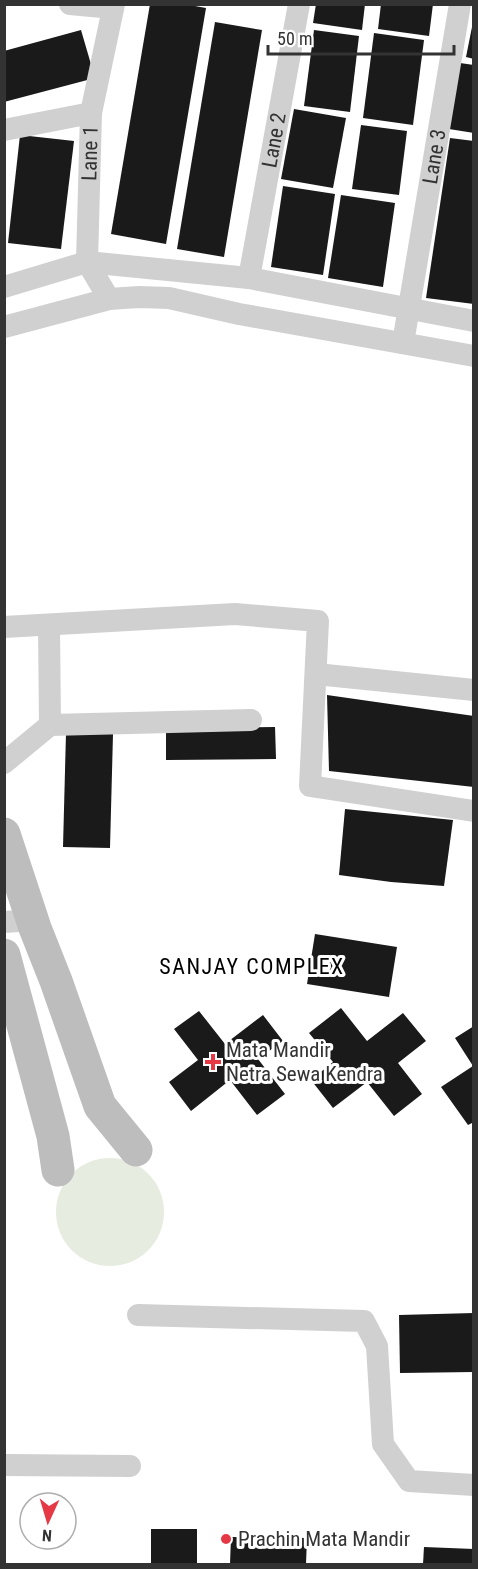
<svg xmlns="http://www.w3.org/2000/svg" width="478" height="1569" font-family="'Roboto Condensed',sans-serif">
  <rect width="100%" height="100%" fill="#fff"/>
  <circle fill="#e6ecdf" cx="110" cy="1212" r="54"/>
  <g fill="#1a1a1a">
    <path d="M150,4H184L206,8L166,244L111,234Z"/>
    <path d="M316,4H365L362,30L313,23Z"/>
    <path d="M381,4H433L429,36L378,29Z"/>
    <path d="M215,22L262,30L224,257L177,249Z"/>
    <path d="M472,27H474V59L466,57Z"/>
    <path d="M81,30L95,78L4,102V51Z"/>
    <path d="M314,30L359,36L350,112L304,106Z"/>
    <path d="M374,33L424,40L413,125L363,118Z"/>
    <path d="M460,63L474,65V133L449,129Z"/>
    <path d="M294,109L346,118L333,188L281,179Z"/>
    <path d="M361,125L407,131L399,195L352,189Z"/>
    <path d="M20,135L74,141L61,249L8,243Z"/>
    <path d="M450,138L474,141V304L426,298Z"/>
    <path d="M283,186L335,194L323,275L271,267Z"/>
    <path d="M341,195L395,203L383,287L328,278Z"/>
    <path d="M327,695L474,716V787L329,771Z"/>
    <path d="M275,727L276,759L166,760V728Z"/>
    <path d="M66,733L113,734L110,848L63,847Z"/>
    <path d="M345,809L453,820L444,886L391,882L339,875Z"/>
    <path d="M315,934L397,947L389,997L307,984Z"/>
    <path d="M341,1008L367,1041L403,1013L426,1041L398,1063L422,1094L394,1116L367,1082L333,1108L311,1080L333,1062L309,1033Z"/>
    <path d="M199,1011L225,1044L263,1015L283,1041L258,1059L285,1094L257,1115L230,1080L191,1111L169,1082L198,1060L174,1029Z"/>
    <path d="M474,1026V1122L468,1125L441,1087L473,1066L455,1038Z"/>
    <path d="M474,1313V1372L400,1373L399,1315Z"/>
    <rect x="151" y="1529" width="46" height="35"/>
    <path d="M231,1537L307,1538L306,1564H230Z"/>
    <path d="M424,1547L474,1549V1564H423Z"/>
  </g>
  <g fill="none" stroke-linecap="round" stroke-linejoin="round">
    <g stroke="#d0d0d0" stroke-width="22">
      <path d="M70,4L113,8"/>
      <path d="M4,130L91,113"/>
      <path id="s1" d="M249,278L299,4"/>
      <path d="M4,287L87,262L249,278L474,321"/>
      <path id="s2" d="M109,299L87,262L91,113L114,4"/>
      <path d="M4,327L109,299L139,297L169,298L239,314L474,356"/>
      <path id="s3" d="M403,343L460,4"/>
      <path d="M4,627L235,614L318,621L310,786L474,811"/>
      <path d="M316,674L474,690"/>
      <path d="M50,725L251,720"/>
      <path d="M4,763L50,725L49,625"/>
      <path d="M4,922L33,920"/>
      <path d="M138,1315L364,1321L377,1346L383,1444L409,1481L474,1485"/>
      <path d="M4,1465L130,1466"/>
    </g>
    <g stroke="#bdbdbd" stroke-width="33">
      <path d="M4,834L35,928L56,981L100,1106L136,1150"/>
      <path d="M4,955L53,1136L58,1170"/>
    </g>
  </g>
  <g fill="#e63946" stroke="#fff" stroke-width="2">
    <path d="M210 1053h6v6h6v6h-6v6h-6v-6h-6v-6h6z"/>
    <circle cx="226" cy="1539" r="6"/>
  </g>
  <g text-anchor="middle" dominant-baseline="central" stroke-width="6" stroke-linejoin="round" paint-order="stroke">
    <g font-size="21" fill="#333" stroke="#fff">
      <text stroke="none"><textPath href="#s1" startOffset="140">Lane 2</textPath></text>
      <text stroke="none"><textPath href="#s2" startOffset="152">Lane 1</textPath></text>
      <text stroke="none"><textPath href="#s3" startOffset="189">Lane 3</textPath></text>
    </g>
    <g font-size="21" fill="#333" stroke="#fff" text-anchor="start">
      <text x="226" y="1050">Mata Mandir<tspan x="226" dy="24">Netra Sewa Kendra</tspan></text>
      <text x="238" y="1539">Prachin Mata Mandir</text>
    </g>
    <g font-size="22" letter-spacing="1.5" fill="#000" stroke="#fff">
      <text x="252" y="966">SANJAY COMPLEX</text>
    </g>
  </g>
  <rect width="478" height="1569" fill="none" stroke="#333333" stroke-width="12"/>
  <g transform="translate(48 1521) rotate(184)"><circle r="28" fill="#ffffff" stroke="#adadad" stroke-width="1.5"/>
  <path d="M0-4.5L10 22L0 15L-10 22Z" fill="#e63946"/>
  <text y="-9" font-size="16" font-weight="bold" text-anchor="middle" fill="#333333">N</text>
  </g>
  <path d="M268 45v9h186v-9" fill="none" stroke="#333333" stroke-width="3"/>
  <text x="277" y="45" font-size="18" fill="#333333" stroke="#ffffff" stroke-width="4.5" paint-order="stroke">50 m</text>
</svg>
